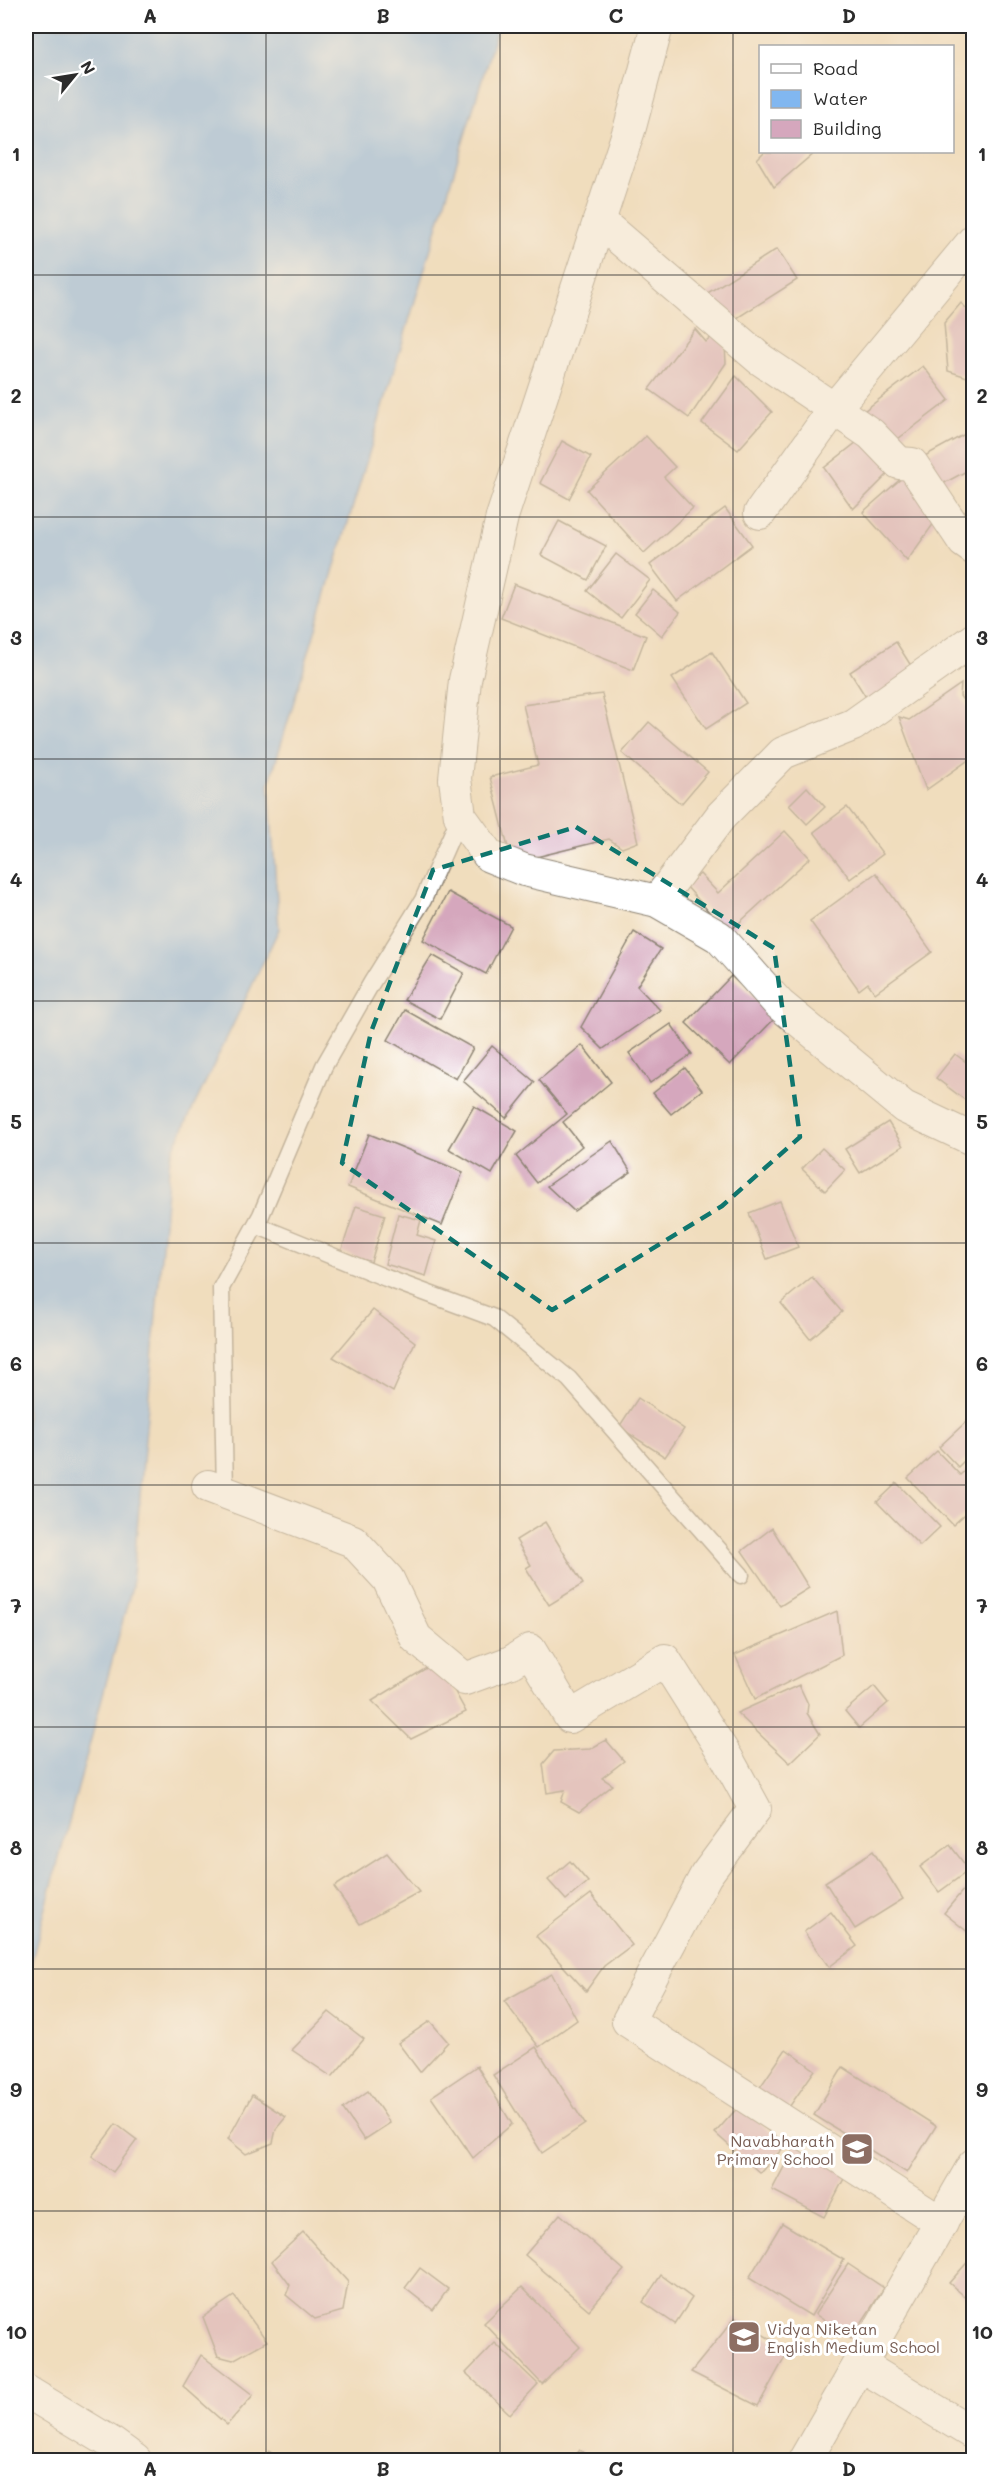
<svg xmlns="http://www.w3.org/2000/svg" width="999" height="2486" font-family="Mali,sans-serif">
  <rect width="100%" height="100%" fill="#fff"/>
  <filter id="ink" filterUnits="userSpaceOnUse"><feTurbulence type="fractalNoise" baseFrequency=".0167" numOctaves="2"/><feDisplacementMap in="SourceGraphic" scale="12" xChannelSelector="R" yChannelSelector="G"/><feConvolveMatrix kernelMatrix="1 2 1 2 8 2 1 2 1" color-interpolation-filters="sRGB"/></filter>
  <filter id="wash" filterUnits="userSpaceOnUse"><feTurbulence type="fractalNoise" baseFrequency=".008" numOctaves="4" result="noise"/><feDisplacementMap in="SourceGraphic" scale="24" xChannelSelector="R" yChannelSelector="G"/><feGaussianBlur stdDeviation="1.35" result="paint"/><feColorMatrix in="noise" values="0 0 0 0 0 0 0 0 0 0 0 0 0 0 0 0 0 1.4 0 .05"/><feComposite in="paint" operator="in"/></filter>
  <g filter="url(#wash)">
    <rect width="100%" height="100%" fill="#f0ddbd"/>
    <path fill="#81b7f0" stroke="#56718e" stroke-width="1.5" d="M26,26H498L269,784L279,929L170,1156L132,1586L26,1982Z"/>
    <g id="blocks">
      <g fill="#d5a7bd">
        <path d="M764,152H815L774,187L757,159Z"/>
        <path d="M777,249L797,280L726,325L706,294Z"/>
        <path d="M961,303L974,316V372L967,377L948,371L944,323Z"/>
        <path d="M695,329L706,342L714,335L725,346L726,363L689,418L649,389Z"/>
        <path d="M923,366L949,400L886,448L860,414Z"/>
        <path d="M736,376L772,412L738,450L702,423Z"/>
        <path d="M965,434L974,449V467L937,487L921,458Z"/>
        <path d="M866,435L894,468L853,509L824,468Z"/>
        <path d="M646,436L675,467L664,477L693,508L644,553L587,490Z"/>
        <path d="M562,441L591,457L569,499L540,483Z"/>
        <path d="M911,470L939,516L907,561L863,512Z"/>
        <path d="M974,504V531L958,516Z"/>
        <path d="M725,508L752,545L677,601L650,565Z"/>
        <path d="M559,521L606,546L588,580L541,555Z"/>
        <path d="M616,554L650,580L621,618L587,591Z"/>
        <path d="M514,584L646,636L633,670L501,618Z"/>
        <path d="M653,590L680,612L662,636L635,613Z"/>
        <path d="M896,642L915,672L869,702L850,672Z"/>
        <path d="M712,652L746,703L706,729L672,678Z"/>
        <path d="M961,684L960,696L974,716V756L926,790L899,717L909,720Z"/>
        <path d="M602,694L638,842L622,848L609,839L512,863L490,777L538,765L523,705Z"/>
        <path d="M649,722L708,772L681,804L622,753Z"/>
        <path d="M807,787L825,807L807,824L789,805Z"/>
        <path d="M847,807L883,854L850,879L814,832Z"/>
        <path d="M785,831L810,858L728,933L686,886L700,874L718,893Z"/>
        <path d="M876,873L932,952L875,993L868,983L859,990L810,921Z"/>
        <path d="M448,892L511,926L486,974L423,940Z"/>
        <path d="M634,932L661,949L637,986L660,1010L603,1049L581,1027Z"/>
        <path d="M432,955L464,973L440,1019L404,1000Z"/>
        <path d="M731,976L775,1018L730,1065L686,1023Z"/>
        <path d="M405,1010L473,1048L456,1079L388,1040Z"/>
        <path d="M671,1024L692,1054L650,1083L629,1053Z"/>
        <path d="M582,1045L611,1082L563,1122L582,1146L537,1183L516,1156L567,1114L539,1080Z"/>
        <path d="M492,1046L535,1082L506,1118L463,1081Z"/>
        <path d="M955,1054L974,1068V1089L965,1100L936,1078Z"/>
        <path d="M685,1068L702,1090L671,1114L653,1093Z"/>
        <path d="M474,1106L517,1131L492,1174L449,1149Z"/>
        <path d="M888,1122L903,1146L860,1173L845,1149Z"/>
        <path d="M369,1134L463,1172L442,1225L348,1187Z"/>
        <path d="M612,1141L631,1172L574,1211L547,1186Z"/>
        <path d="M822,1148L845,1170L825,1191L802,1169Z"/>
        <path d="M780,1201L798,1247L767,1259L749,1213Z"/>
        <path d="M356,1206L385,1215L371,1262L341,1252Z"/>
        <path d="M398,1214L421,1220L417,1235L436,1241L426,1276L385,1264Z"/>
        <path d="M812,1277L842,1312L810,1339L781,1303Z"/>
        <path d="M373,1310L415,1342L393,1392L333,1357Z"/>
        <path d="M638,1398L684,1429L665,1457L619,1427Z"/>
        <path d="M967,1421L974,1428V1451L958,1467L939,1447Z"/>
        <path d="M937,1451L960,1475L974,1462V1506L953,1525L908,1478Z"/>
        <path d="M897,1483L940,1527L920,1546L877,1502Z"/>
        <path d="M545,1522L583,1584L549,1605L526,1568L531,1565L516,1540Z"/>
        <path d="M772,1528L809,1588L780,1606L742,1551Z"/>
        <path d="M837,1611L842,1655L755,1699L735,1655Z"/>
        <path d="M438,1661L466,1712L411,1739L372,1701Z"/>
        <path d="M799,1685L808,1704L807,1713L820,1734L790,1763L737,1713Z"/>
        <path d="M874,1686L888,1703L859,1728L845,1711Z"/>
        <path d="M606,1740L624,1761L602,1778L613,1785L579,1812L561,1802L565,1790L547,1793L543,1764L554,1751L590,1749Z"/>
        <path d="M950,1845L969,1870L939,1892L920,1867Z"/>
        <path d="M873,1851L903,1899L855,1929L825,1882Z"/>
        <path d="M387,1853L419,1892L360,1924L334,1887Z"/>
        <path d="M570,1861L588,1882L566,1900L548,1880Z"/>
        <path d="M974,1877V1937L944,1913Z"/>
        <path d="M591,1894L632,1945L604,1966L586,1991L536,1936Z"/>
        <path d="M831,1912L857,1946L829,1967L804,1932Z"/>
        <path d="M552,1974L577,2020L539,2047L504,2001Z"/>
        <path d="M329,2012L364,2039L332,2077L292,2050Z"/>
        <path d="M430,2021L448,2042L420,2072L398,2043Z"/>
        <path d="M536,2047L585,2124L542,2153L493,2075Z"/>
        <path d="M786,2049L815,2070L785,2113L756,2093Z"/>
        <path d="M477,2066L512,2124L473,2158L431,2097Z"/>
        <path d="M843,2067L936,2126L907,2173L814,2115Z"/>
        <path d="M368,2091L390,2123L364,2140L343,2109Z"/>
        <path d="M252,2095L286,2117L276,2129L273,2143L246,2154L228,2139Z"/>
        <path d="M740,2105L785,2146L760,2173L715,2133Z"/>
        <path d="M116,2124L137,2140L113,2172L92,2156Z"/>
        <path d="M798,2140L850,2167L824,2217L772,2190Z"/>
        <path d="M560,2214L624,2270L589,2310L525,2255Z"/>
        <path d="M782,2223L844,2260L811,2316L749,2278Z"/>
        <path d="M303,2232L348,2282L343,2311L315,2319L286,2295L290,2285L272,2261Z"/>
        <path d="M972,2257L974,2259V2295L969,2300L949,2283Z"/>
        <path d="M848,2264L884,2288L851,2339L815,2314Z"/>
        <path d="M420,2268L448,2289L433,2310L405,2288Z"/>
        <path d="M661,2275L692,2298L675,2324L643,2302Z"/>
        <path d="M522,2287L580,2347L542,2384L484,2323Z"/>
        <path d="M234,2296L267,2341L233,2360L218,2356L203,2317Z"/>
        <path d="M735,2318L789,2350L758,2406L691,2372Z"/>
        <path d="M495,2343L538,2384L510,2414L466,2373Z"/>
        <path d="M201,2355L253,2395L227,2425L183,2386Z"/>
        <path d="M580,2450L592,2460H571Z"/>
        <path d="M269,2451L280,2460H261Z"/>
      </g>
    </g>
  </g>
  <g filter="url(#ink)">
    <use href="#blocks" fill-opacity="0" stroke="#8e8474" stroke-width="1.5"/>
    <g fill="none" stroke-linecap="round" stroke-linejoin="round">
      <g stroke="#8e8474" stroke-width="19">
        <g id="lane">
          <path d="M256,1225L386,1278L494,1318L569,1379L741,1575"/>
          <path d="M225,1493L221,1288L261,1215L324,1066L372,982L423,900L460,816"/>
        </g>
      </g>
      <g stroke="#8e8474" stroke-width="34">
        <g id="street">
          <path d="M657,26L630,127L502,517L465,680L455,779L460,816L489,856L524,870L657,901L719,937L779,1004L904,1107L974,1140"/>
          <path d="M599,221L760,359L871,434L899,463L912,464L964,542L974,549"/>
          <path d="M760,513L834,409L974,240"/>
          <path d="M657,901L721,816L783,753L853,725L974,639"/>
          <path d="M208,1486L353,1541L388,1579L416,1638L465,1679L511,1662L530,1650L570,1717L665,1660L727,1758L755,1809L706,1875L628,2021L942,2223"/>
          <path d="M860,2367L874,2373L974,2434"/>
          <path d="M26,2391L110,2442L135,2460"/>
        </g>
      </g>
      <g stroke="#8e8474" stroke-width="35">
        <path id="secondary" d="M805,2460L974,2165"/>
      </g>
      <use href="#lane" stroke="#fff" stroke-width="16"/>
      <use href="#street" stroke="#fff" stroke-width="32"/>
      <use href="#secondary" stroke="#fff" stroke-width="33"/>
    </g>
  </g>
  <path d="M0 0H999V2486H0ZM576,827L774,948L800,1137L722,1206L552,1310L342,1163L371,1032L433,870Z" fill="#f0ddbd" fill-opacity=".55" fill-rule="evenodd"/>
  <path fill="none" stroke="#0f766e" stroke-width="4.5" stroke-dasharray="12 8" stroke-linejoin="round" d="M576,827L774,948L800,1137L722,1206L552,1310L342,1163L371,1032L433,870Z"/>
  <path fill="none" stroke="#2b2b2b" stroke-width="1.5" stroke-opacity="0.55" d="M266,26V2460M500,26V2460M733,26V2460M26,275H974M26,517H974M26,759H974M26,1001H974M26,1243H974M26,1485H974M26,1727H974M26,1969H974M26,2211H974"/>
  <defs>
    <g id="school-square" transform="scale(1.725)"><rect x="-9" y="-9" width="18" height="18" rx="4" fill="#8d6e63" stroke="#fff"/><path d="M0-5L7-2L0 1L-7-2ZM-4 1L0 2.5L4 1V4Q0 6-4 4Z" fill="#fff"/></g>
  </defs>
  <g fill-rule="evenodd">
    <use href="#school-square" x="857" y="2149"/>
    <use href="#school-square" x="744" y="2337"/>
  </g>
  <g text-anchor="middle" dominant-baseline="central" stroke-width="6" stroke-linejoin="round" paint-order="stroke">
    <g font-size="16" fill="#785e54" stroke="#fff" text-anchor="end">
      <text x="834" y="2140">Navabharath<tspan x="834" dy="18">Primary School</tspan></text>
      <text x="767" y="2328" text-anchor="start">Vidya Niketan<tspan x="767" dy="18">English Medium School</tspan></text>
    </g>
  </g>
  <rect width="999" height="2486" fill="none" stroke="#fff" stroke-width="66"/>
  <rect x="759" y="45" width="195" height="108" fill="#ffffff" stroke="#aaaaaa" stroke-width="1.5"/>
  <rect x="771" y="64" width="30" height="9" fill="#ffffff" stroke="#aaaaaa" stroke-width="1.5"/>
  <text x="813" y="75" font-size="18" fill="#2b2b2b">Road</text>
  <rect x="771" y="90" width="30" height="18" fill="#81b7f0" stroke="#aaaaaa" stroke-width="1.5"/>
  <text x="813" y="105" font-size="18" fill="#2b2b2b">Water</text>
  <rect x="771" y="120" width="30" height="18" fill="#d5a7bd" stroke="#aaaaaa" stroke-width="1.5"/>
  <text x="813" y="135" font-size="18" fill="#2b2b2b">Building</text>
  <g transform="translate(75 75) rotate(60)" stroke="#ffffff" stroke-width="4.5" paint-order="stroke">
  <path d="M0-4.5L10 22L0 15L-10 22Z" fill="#2b2b2b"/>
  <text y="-9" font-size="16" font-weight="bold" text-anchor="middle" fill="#2b2b2b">N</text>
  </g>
  <rect x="33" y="33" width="933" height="2420" fill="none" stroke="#2b2b2b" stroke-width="2"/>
  <g font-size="20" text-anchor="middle" font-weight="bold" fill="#2b2b2b">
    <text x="150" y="23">A</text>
    <text x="383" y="23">B</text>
    <text x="616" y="23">C</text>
    <text x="849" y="23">D</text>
    <text x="16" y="161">1</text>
    <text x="982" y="161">1</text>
    <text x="16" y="403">2</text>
    <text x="982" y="403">2</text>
    <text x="16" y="645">3</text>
    <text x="982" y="645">3</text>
    <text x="16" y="887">4</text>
    <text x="982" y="887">4</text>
    <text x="16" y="1129">5</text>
    <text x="982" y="1129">5</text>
    <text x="16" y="1371">6</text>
    <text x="982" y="1371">6</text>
    <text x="16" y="1613">7</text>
    <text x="982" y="1613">7</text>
    <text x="16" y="1855">8</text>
    <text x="982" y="1855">8</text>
    <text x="16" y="2097">9</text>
    <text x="982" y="2097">9</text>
    <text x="16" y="2339">10</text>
    <text x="982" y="2339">10</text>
    <text x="150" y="2476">A</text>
    <text x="383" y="2476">B</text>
    <text x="616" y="2476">C</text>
    <text x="849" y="2476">D</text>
  </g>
</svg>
